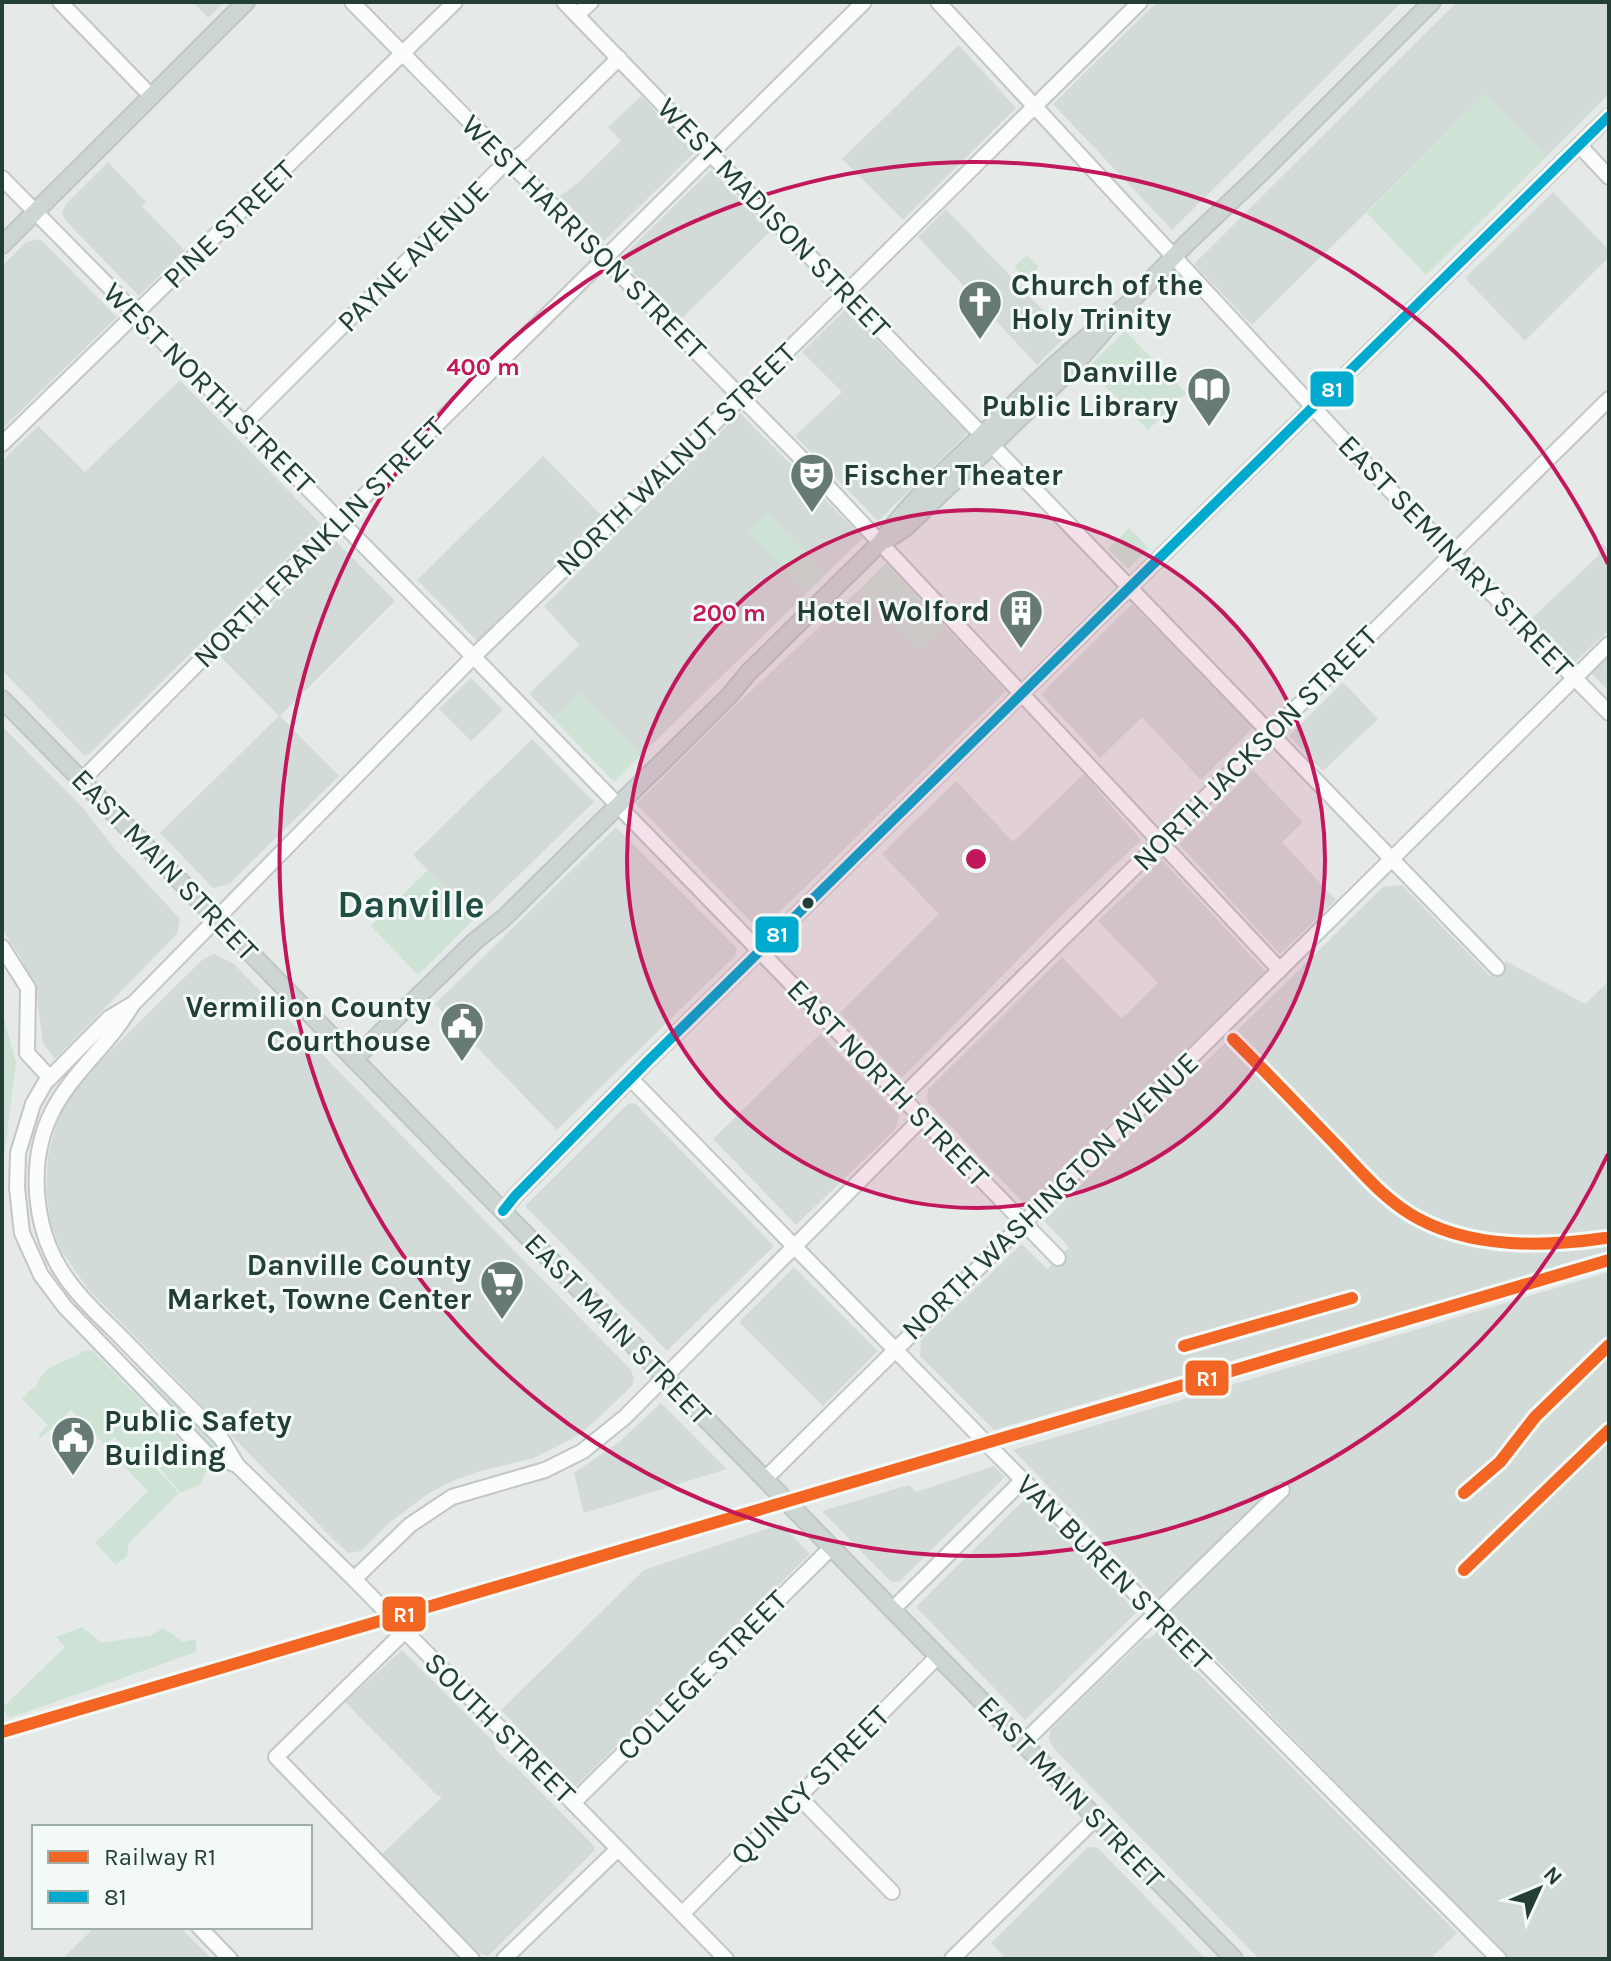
<svg xmlns="http://www.w3.org/2000/svg" width="1611" height="1961" font-family="Karla,sans-serif">
  <rect width="100%" height="100%" fill="#e5eae8"/>
  <g fill="#d3dbd8">
    <path d="M193,2H225L208,18Z"/>
    <path d="M1157,2H1402L1172,230L1053,104Z"/>
    <path d="M1457,2H1609V94L1547,156L1486,94L1252,325L1194,264Z"/>
    <path d="M959,45L1016,108L903,220L842,159Z"/>
    <path d="M641,96L695,152L604,241L560,196L578,183L621,141L608,127Z"/>
    <path d="M108,162L146,202L142,206L185,251L139,296L66,221L62,213L66,204Z"/>
    <path d="M711,170L771,231L680,320L620,259Z"/>
    <path d="M1553,192L1609,250V257L1525,341L1465,278Z"/>
    <path d="M946,209L1067,335L1037,365L918,237Z"/>
    <path d="M36,239L42,241L117,317L2,429V266L25,243Z"/>
    <path d="M846,309L968,433L878,521L795,436L842,392L802,352Z"/>
    <path d="M180,380L321,524L90,753L85,756L2,670V461L38,426L85,472Z"/>
    <path d="M740,413L863,538L641,755L580,692L553,718L529,694L579,645L544,606Z"/>
    <path d="M543,456L603,517L477,641L417,580Z"/>
    <path d="M336,541L395,601L280,716L339,776L229,884L213,888L160,833L279,716L220,656Z"/>
    <path d="M1602,543L1609,550V630L1572,665L1530,620L1598,556Z"/>
    <path d="M860,589L921,652L946,628L1006,691L763,928H757L636,804L738,703Z"/>
    <path d="M1132,604L1253,728L1201,780L1142,717L1100,758L1041,694Z"/>
    <path d="M1609,655V691L1591,673Z"/>
    <path d="M471,678L503,710L471,741L439,709Z"/>
    <path d="M1343,682L1378,719L1323,771L1289,736Z"/>
    <path d="M2,726L82,807L114,848L180,919L177,934L55,1059L43,1043L36,992L22,960L2,929Z"/>
    <path d="M532,739L594,802L475,918L413,855Z"/>
    <path d="M1253,770L1303,822L1282,842L1336,900L1280,954L1179,844Z"/>
    <path d="M1084,774L1141,840L1060,917L902,1078L840,1013L939,914L882,854L956,781L1013,842Z"/>
    <path d="M616,827L737,948L735,956L557,1130L435,1004Z"/>
    <path d="M1162,860L1265,971L1027,1207L927,1101L928,1090L1062,957L1121,1018L1127,1014L1158,983L1098,921Z"/>
    <path d="M1402,885L1490,976L1506,961L1585,1004L1609,981V1251L994,1430L920,1356L921,1340L1022,1244L1047,1269L1069,1247L1044,1221L1383,887Z"/>
    <path d="M215,954L234,964L630,1369L634,1378L632,1386L592,1424L575,1437L534,1458L481,1471L455,1480L429,1493L389,1523L361,1551L348,1553L334,1540L87,1288L61,1250L51,1225L46,1192L48,1156L56,1125L68,1098L84,1077L203,959Z"/>
    <path d="M820,1034L899,1115L895,1130L796,1225L713,1139Z"/>
    <path d="M635,1103L774,1246L667,1351L525,1206L628,1104Z"/>
    <path d="M794,1267L878,1351L823,1406L739,1322Z"/>
    <path d="M1609,1272V1959H1508L1013,1450Z"/>
    <path d="M661,1403L727,1469L584,1513L574,1473L619,1442Z"/>
    <path d="M994,1466L1005,1477L899,1582H891L822,1511L909,1485L916,1492Z"/>
    <path d="M1026,1498L1137,1612L1025,1720L916,1607Z"/>
    <path d="M781,1524L810,1554L575,1787L501,1710L644,1570Z"/>
    <path d="M1157,1632L1457,1933L1430,1959H1259L1054,1749L1049,1740L1051,1729L1144,1639H1149Z"/>
    <path d="M402,1650L493,1741L496,1750L510,1763L514,1765L595,1847L594,1851L488,1956L479,1953L382,1854L442,1797L437,1795L345,1702Z"/>
    <path d="M1088,1847L1098,1848L1206,1959H1006L991,1943Z"/>
    <path d="M95,1927H180L212,1959H62Z"/>
  </g>
  <g fill="#cee2d5">
    <path d="M1486,94L1547,156L1426,275L1367,213Z"/>
    <path d="M1027,255L1039,267L1026,279L1014,267Z"/>
    <path d="M1125,331L1186,393L1148,430L1087,368Z"/>
    <path d="M767,512L826,573L807,592L747,532Z"/>
    <path d="M1129,528L1149,548L1128,569L1108,549Z"/>
    <path d="M886,563L946,628L921,653L860,589Z"/>
    <path d="M580,692L641,755L614,782L553,718Z"/>
    <path d="M428,870L475,918L418,975L371,926Z"/>
    <path d="M2,1010L16,1063L2,1173Z"/>
    <path d="M105,1340H108L147,1379L172,1396L217,1441L215,1449L211,1450Z"/>
    <path d="M84,1351H93L207,1469L201,1484L181,1493C166,1477 150,1450 127,1450L114,1437L105,1445L71,1410L41,1438L38,1435L48,1425L22,1399L31,1389L36,1388C41,1365 67,1362 84,1351Z"/>
    <path d="M134,1452L145,1457L179,1493L128,1544L127,1556L116,1565L95,1543L148,1491L116,1458L121,1453Z"/>
    <path d="M82,1627L102,1643L152,1635L163,1628L183,1642L196,1639V1652L10,1718L2,1708L65,1647L56,1637Z"/>
  </g>
  <g fill="none" stroke-linecap="round" stroke-linejoin="round">
    <g stroke="#c2c7c5" stroke-width="18">
      <g id="minor">
        <path d="M60,2L152,97"/>
        <path d="M352,2L800,457L1280,970"/>
        <path d="M564,2L1497,968"/>
        <path d="M938,2L1388,488L1609,713"/>
        <path d="M577,15L591,2"/>
        <path d="M1579,145L1609,177"/>
        <path d="M2,178L467,650L1058,1258"/>
        <path d="M244,424L500,168L523,153L619,58"/>
        <path d="M2,444L455,2"/>
        <path d="M82,780L328,532L864,2"/>
        <path d="M2,947L28,988L27,1053L50,1078"/>
        <path d="M131,1005L109,1018L45,1083L33,1104L18,1153L17,1188L22,1233L41,1275L65,1307L207,1454L237,1465"/>
        <path d="M631,1079L991,1448L1499,1959"/>
        <path d="M902,1097L1609,399"/>
        <path d="M503,1211L515,1196L648,1061L1609,116"/>
        <path d="M765,1479L1609,644"/>
        <path d="M354,1579L410,1525L452,1497L545,1470L583,1451L625,1417L922,1118"/>
        <path d="M892,1610L1023,1480"/>
        <path d="M405,1631L276,1757L472,1959"/>
        <path d="M1023,1743L1282,1490"/>
        <path d="M799,1797L892,1892"/>
        <path d="M574,1802L831,1548"/>
        <path d="M682,1914L938,1656"/>
        <path d="M199,1927L230,1959"/>
        <path d="M504,1959L618,1849"/>
        <path d="M726,1959L354,1579L237,1465L221,1438C188,1405 155,1372 122,1338C101,1317 77,1296 61,1270C33,1225 28,1160 52,1112C73,1071 110,1044 132,1005L473,657L741,397L1140,2"/>
        <path d="M952,1959L1096,1818"/>
      </g>
    </g>
    <g stroke="#bdc6c4" stroke-width="20">
      <g id="major">
        <path d="M2,245L246,2"/>
        <path d="M886,540L905,528L1070,370L1125,307L1186,244L1264,170L1432,2"/>
        <path d="M2,699L1234,1959"/>
        <path d="M354,1059L475,941L504,918L729,696L748,673L881,542C909,502 947,469 982,435C1028,390 1073,345 1125,307"/>
      </g>
    </g>
    <use href="#minor" stroke="#fbfcfc" stroke-width="14"/>
    <use href="#major" stroke="#ced6d4" stroke-width="16"/>
    <g stroke="#f3f9f6" stroke-width="16">
      <path id="bus-1" d="M503,1211L515,1196L648,1061L1609,116"/>
    </g>
    <use href="#bus-1" stroke="#00a9ce" stroke-width="10"/>
    <g stroke="#f3f9f6" stroke-width="18">
      <g id="rail-1">
        <path d="M1233,1039C1268,1074 1302,1110 1336,1145C1361,1171 1386,1202 1419,1219C1475,1249 1545,1247 1605,1238"/>
        <path d="M1184,1346L1352,1298"/>
        <path d="M1464,1493L1500,1462L1535,1417L1609,1345"/>
        <path d="M1464,1570L1609,1430"/>
        <path d="M2,1732L1609,1260"/>
      </g>
    </g>
    <use href="#rail-1" stroke="#f26522" stroke-width="12"/>
  </g>
  <circle cx="976" cy="859" r="349" fill="#c2185b" fill-opacity=".12"/>
  <g fill="none" stroke="#c2185b" stroke-width="4">
    <circle cx="976" cy="859" r="349"/>
    <path d="M1608 1154A697 697 0 1 1 1608 564"/>
  </g>
  <defs>
    <g id="church-pin" transform="scale(2.3)"><path d="M0 17L-7.5 6A9.5 9.5 0 1 1 7.5 6Z" fill="#677a75" stroke="#f3f9f6"/><path d="M-1.2-6h2.4v3.5h3.3v2.4h-3.3V6h-2.4V-.1h-3.3v-2.4h3.3Z" fill="#fff"/></g>
    <g id="library-pin" transform="scale(2.3)"><path d="M0 17L-7.5 6A9.5 9.5 0 1 1 7.5 6Z" fill="#677a75" stroke="#f3f9f6"/><path d="M-6-4Q-3-5.5-.7-3.5V5Q-3 3-6 4ZM6-4Q3-5.5 .7-3.5V5Q3 3 6 4Z" fill="#fff"/></g>
    <g id="theatre-pin" transform="scale(2.3)"><path d="M0 17L-7.5 6A9.5 9.5 0 1 1 7.5 6Z" fill="#677a75" stroke="#f3f9f6"/><path d="M-5-5.5Q0-4 5-5.5V0Q5 5 0 6Q-5 5-5 0ZM-3.3-2.5H-1v1.5H-3.3ZM1-2.5H3.3v1.5H1ZM-2.8 1Q0 5.5 2.8 1Z" fill="#fff"/></g>
    <g id="building-pin" transform="scale(2.3)"><path d="M0 17L-7.5 6A9.5 9.5 0 1 1 7.5 6Z" fill="#677a75" stroke="#f3f9f6"/><path d="M-4-6H4V6H1V3H-1V6H-4ZM-2.5-4.3h1.7v1.8h-1.7ZM.8-4.3h1.7v1.8H.8ZM-2.5-1h1.7V.8h-1.7ZM.8-1h1.7V.8H.8Z" fill="#fff"/></g>
    <g id="civic-pin" transform="scale(2.3)"><path d="M0 17L-7.5 6A9.5 9.5 0 1 1 7.5 6Z" fill="#677a75" stroke="#f3f9f6"/><path d="M-.6-6.5H3V-4.5H.6V-3L4-1V1h2V6H-6V1h2V-1L-.6-3ZM-1.2 2.5V6h2.4V2.5Z" fill="#fff"/></g>
    <g id="supermarket-pin" transform="scale(2.3)"><path d="M0 17L-7.5 6A9.5 9.5 0 1 1 7.5 6Z" fill="#677a75" stroke="#f3f9f6"/><path d="M-6-5.5h2.5l.6 2H6L4.5 2H-2.5L-4.4-4H-6ZM-1.5 3.2a1.3 1.3 0 1 0 .1 0ZM3 3.2a1.3 1.3 0 1 0 .1 0Z" fill="#fff"/></g>
  </defs>
  <g fill-rule="evenodd">
    <use href="#church-pin" x="980" y="302"/>
    <use href="#library-pin" x="1209" y="389"/>
    <use href="#theatre-pin" x="812" y="475"/>
    <use href="#building-pin" x="1021" y="611"/>
    <use href="#civic-pin" x="462" y="1024"/>
    <use href="#supermarket-pin" x="502" y="1282"/>
    <use href="#civic-pin" x="73" y="1438"/>
  </g>
  <circle fill="#233d37" stroke="#f3f9f6" stroke-width="3" cx="808" cy="903" r="7"/>
  <g text-anchor="middle" dominant-baseline="central" stroke-width="6" stroke-linejoin="round" paint-order="stroke">
    <g font-size="30" fill="#233d37" stroke="#f3f9f6">
      <text transform="translate(774 218) rotate(46)">WEST MADISON STREET</text>
      <text transform="translate(229 224) rotate(-44)">PINE STREET</text>
      <text transform="translate(584 237) rotate(45)">WEST HARRISON STREET</text>
      <text transform="translate(413 256) rotate(-45)">PAYNE AVENUE</text>
      <text transform="translate(209 388) rotate(45)">WEST NORTH STREET</text>
      <text transform="translate(676 459) rotate(-44)">NORTH WALNUT STREET</text>
      <text transform="translate(319 542) rotate(-45)">NORTH FRANKLIN STREET</text>
      <text transform="translate(1456 556) rotate(46)">EAST SEMINARY STREET</text>
      <text transform="translate(1255 748) rotate(-45)">NORTH JACKSON STREET</text>
      <text transform="translate(165 865) rotate(46)">EAST MAIN STREET</text>
      <text transform="translate(888 1083) rotate(46)">EAST NORTH STREET</text>
      <text transform="translate(1050 1196) rotate(-44)">NORTH WASHINGTON AVENUE</text>
      <text transform="translate(618 1329) rotate(46)">EAST MAIN STREET</text>
      <text transform="translate(1114 1572) rotate(45)">VAN BUREN STREET</text>
      <text transform="translate(702 1675) rotate(-45)">COLLEGE STREET</text>
      <text transform="translate(500 1728) rotate(45)">SOUTH STREET</text>
      <text transform="translate(810 1785) rotate(-45)">QUINCY STREET</text>
      <text transform="translate(1071 1792) rotate(46)">EAST MAIN STREET</text>
    </g>
    <g font-size="30" font-weight="bold" fill="#233d37" stroke="#f3f9f6" text-anchor="end">
      <text x="1011" y="285" text-anchor="start">Church of the<tspan x="1011" dy="34">Holy Trinity</tspan></text>
      <text x="1178" y="372">Danville<tspan x="1178" dy="34">Public Library</tspan></text>
      <text x="843" y="475" text-anchor="start">Fischer Theater</text>
      <text x="990" y="611">Hotel Wolford</text>
      <text x="431" y="1007">Vermilion County<tspan x="431" dy="34">Courthouse</tspan></text>
      <text x="471" y="1265">Danville County<tspan x="471" dy="34">Market, Towne Center</tspan></text>
      <text x="104" y="1421" text-anchor="start">Public Safety<tspan x="104" dy="34">Building</tspan></text>
    </g>
    <g font-size="38" font-weight="bold" fill="#204e45" stroke="#f3f9f6">
      <text x="411" y="904">Danville</text>
    </g>
  </g>
  <circle cx="976" cy="859" r="12" fill="#c2185b" stroke="#f3f9f6" stroke-width="4"/>
  <g font-size="24" text-anchor="middle" font-weight="bold" fill="#c2185b" stroke="#f3f9f6" stroke-width="6" stroke-linejoin="round" paint-order="stroke">
    <text x="483" y="375">400 m</text>
    <text x="729" y="621">200 m</text>
  </g>
  <g stroke="#f3f9f6" stroke-width="3">
    <rect x="1309" y="370" width="46" height="38" rx="8" fill="#00a9ce"/>
    <rect x="754" y="915" width="46" height="39" rx="8" fill="#00a9ce"/>
    <rect x="1184" y="1359" width="46" height="38" rx="8" fill="#f26522"/>
    <rect x="381" y="1595" width="46" height="38" rx="8" fill="#f26522"/>
  </g>
  <g font-size="22" text-anchor="middle" font-weight="bold" fill="#fff">
    <text x="1332" y="397">81</text>
    <text x="777" y="942">81</text>
    <text x="1207" y="1386">R1</text>
    <text x="404" y="1622">R1</text>
  </g>
  <rect width="1611" height="1961" fill="none" stroke="#233d37" stroke-width="8"/>
  <rect x="32" y="1825" width="280" height="104" fill="#f3f9f6" stroke="#a0aeaa" stroke-width="2"/>
  <rect x="48" y="1851" width="40" height="12" fill="#f26522" stroke="#a0aeaa" stroke-width="2"/>
  <text x="104" y="1865" font-size="24" fill="#233d37">Railway R1</text>
  <rect x="48" y="1891" width="40" height="12" fill="#00a9ce" stroke="#a0aeaa" stroke-width="2"/>
  <text x="104" y="1905" font-size="24" fill="#233d37">81</text>
  <g transform="translate(1539 1889) rotate(46)" stroke="#f3f9f6" stroke-width="6" paint-order="stroke">
  <path d="M0-6L14 30L0 20L-14 30Z" fill="#233d37"/>
  <text y="-12" font-size="22" font-weight="bold" text-anchor="middle" fill="#233d37">N</text>
  </g>
</svg>
